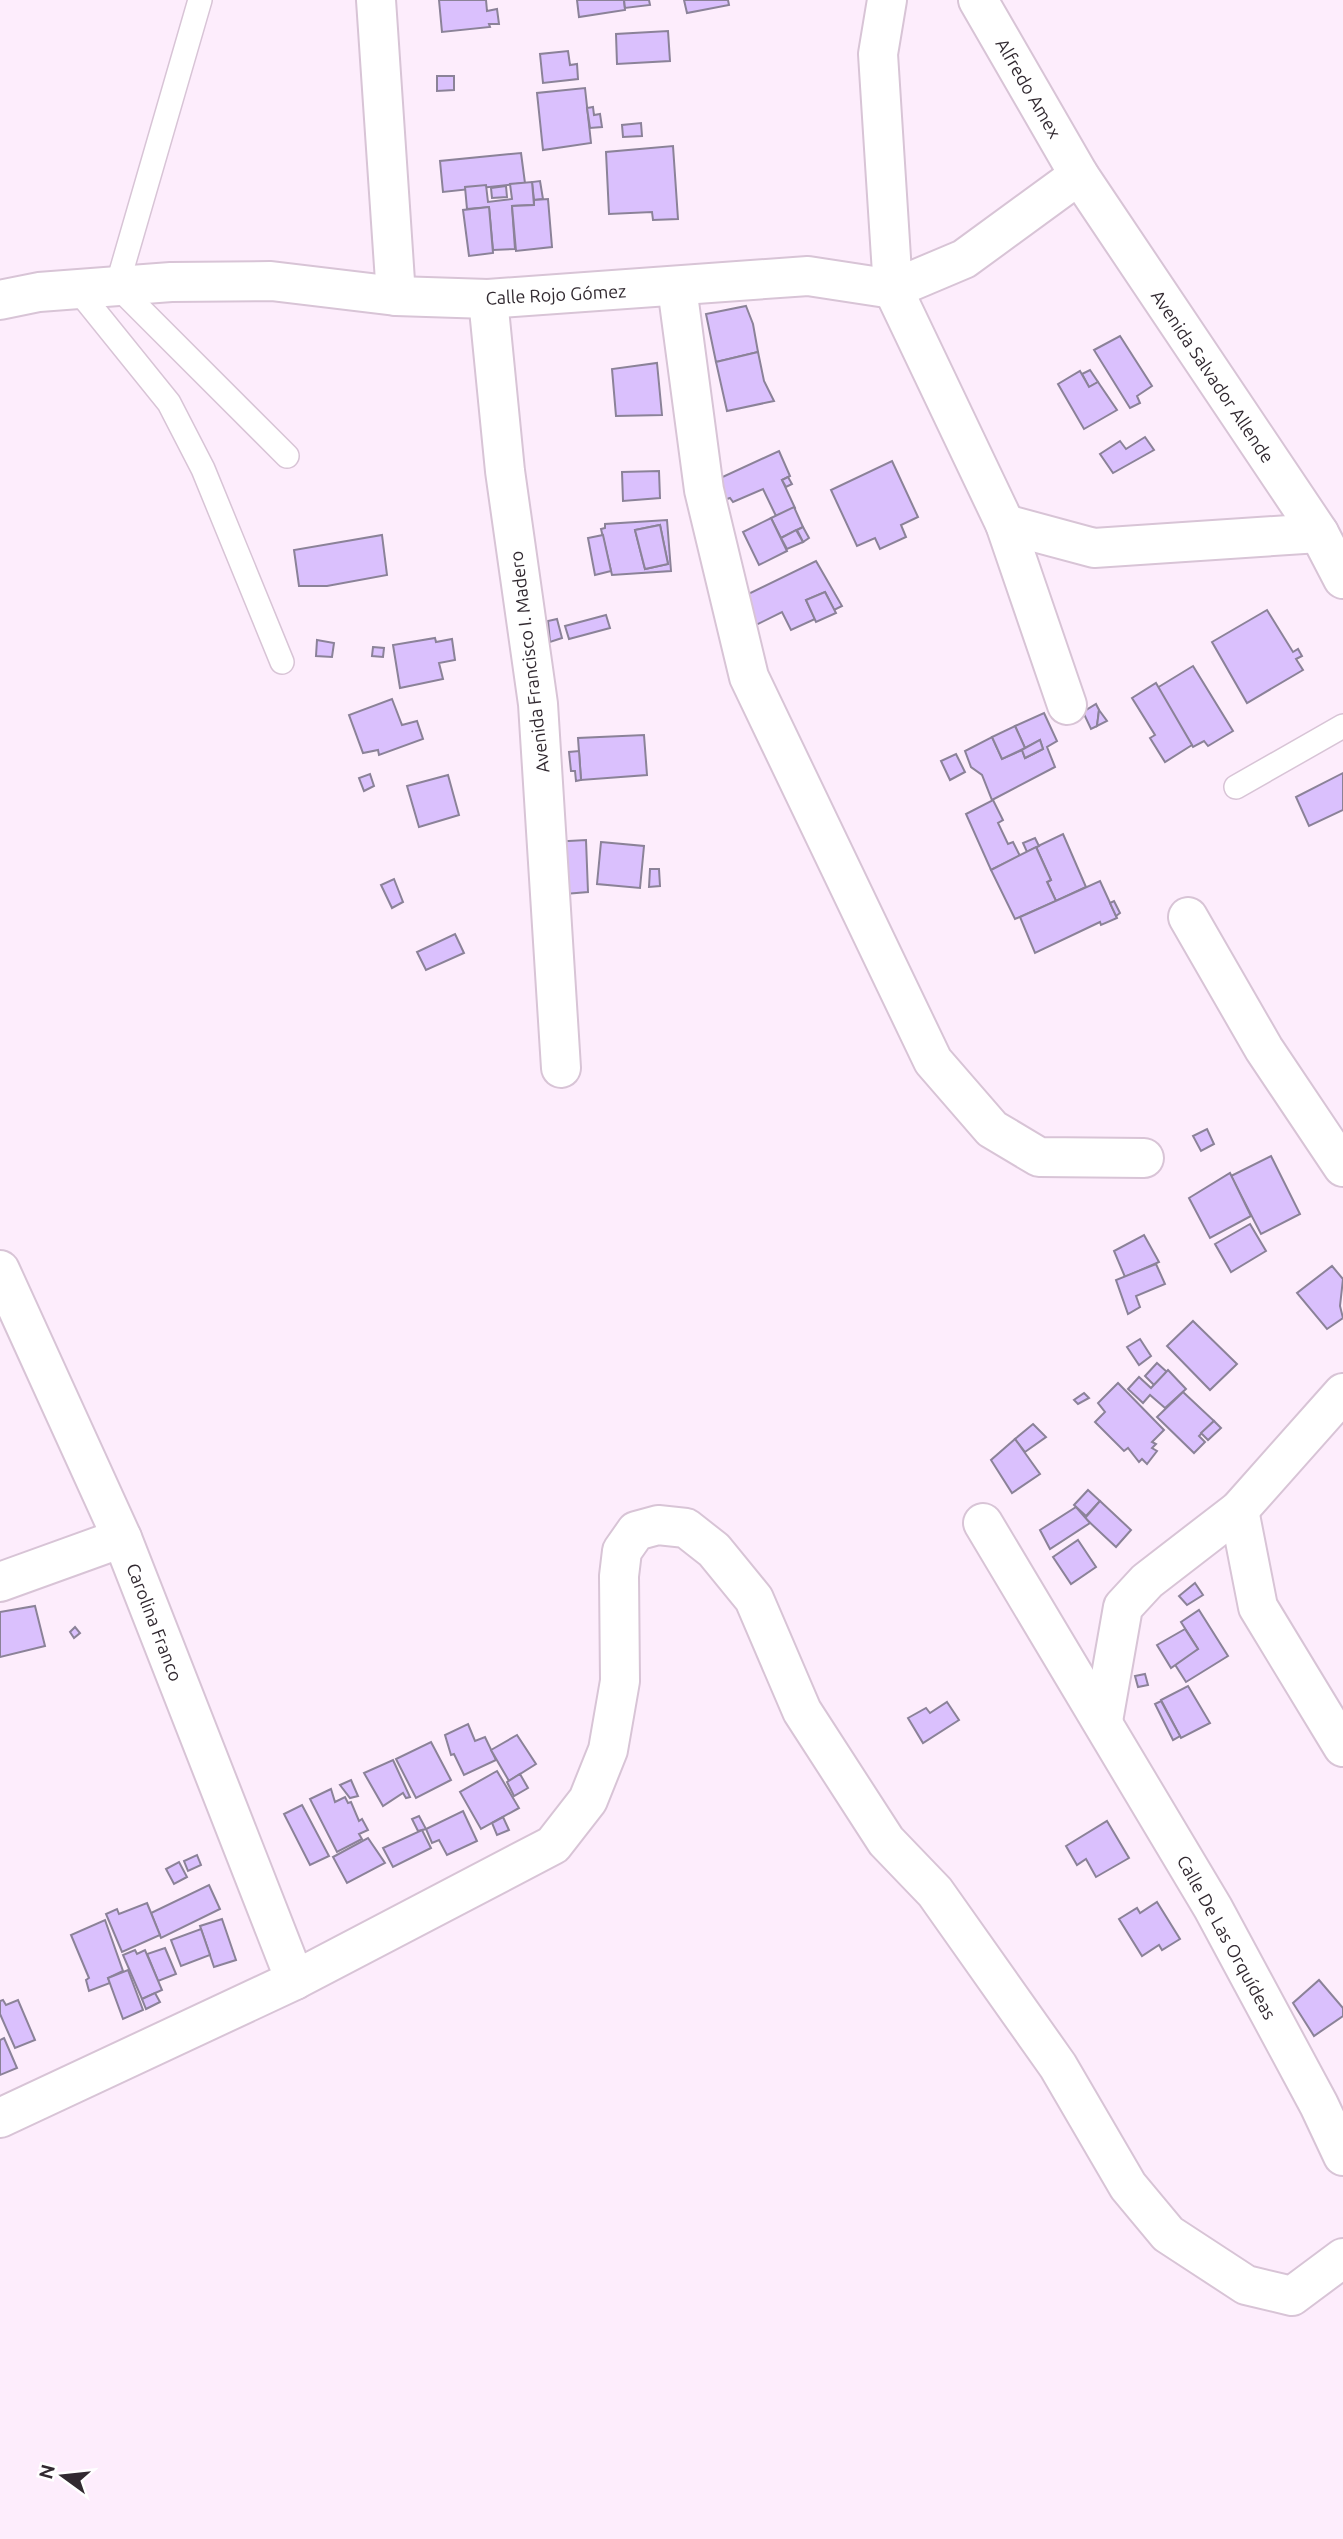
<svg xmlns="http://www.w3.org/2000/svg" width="1343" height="2539" font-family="Ubuntu,sans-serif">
  <rect width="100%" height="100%" fill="#fdedfc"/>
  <g fill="#dac0fd" stroke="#8b8298" stroke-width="2" fill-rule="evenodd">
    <path d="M439,0H486L487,11L497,9L499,24H489L490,27L442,32Z"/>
    <path d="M577,0H624L625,10L579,17Z"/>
    <path d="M624,0H649L650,5L625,8Z"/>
    <path d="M684,0H728L729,5L687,13Z"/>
    <path d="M668,31L670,61L617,64L616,34Z"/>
    <path d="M568,51L570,65L577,64L578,79L543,83L540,54Z"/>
    <path d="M437,76H454V90L437,91Z"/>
    <path d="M585,88L591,143L543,150L537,93Z"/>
    <path d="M593,107L594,115L600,114L602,127L590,128L587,108Z"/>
    <path d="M641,123L642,136L623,137L622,125Z"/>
    <path d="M673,146L678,219L653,220L652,212L609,214L606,152Z"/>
    <path d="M521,153L525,183L443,192L440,161Z"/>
    <path d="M540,181L543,199L534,200L532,182Z"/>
    <path d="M532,182L534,205L512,206L515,249L493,250L489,207L467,209L465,187L486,185L488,202L512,199L510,184Z"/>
    <path d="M506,186L507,197L492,198L491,188Z"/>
    <path d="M548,199L552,247L516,251L512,206L534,205V200Z"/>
    <path d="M489,207L493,253L469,256L463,210Z"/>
    <path d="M746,306L753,324L758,352L716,362L706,314Z"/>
    <path d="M1120,336L1152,386L1137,396L1140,403L1130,408L1094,350Z"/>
    <path d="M758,352L764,381L774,401L727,411L716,362Z"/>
    <path d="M657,363L662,415L616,416L612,369Z"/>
    <path d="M1090,370L1098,382L1089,387L1082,374Z"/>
    <path d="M1080,371L1089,387L1098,382L1117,410L1084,429L1058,384Z"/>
    <path d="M1145,437L1154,450L1113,473L1100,454L1120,441L1126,449Z"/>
    <path d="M779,451L790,476L782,480L795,508L776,516L763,489L733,502L730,498L724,500L716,480Z"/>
    <path d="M892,461L918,517L901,525L906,537L880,549L875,538L857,546L831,490Z"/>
    <path d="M659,471L660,498L623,501L622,472Z"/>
    <path d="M788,477L792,484L786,487L782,480Z"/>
    <path d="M794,507L803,527L781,538L771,518Z"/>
    <path d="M771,518L787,551L759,565L743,532Z"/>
    <path d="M667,520L671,571L612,575L601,529L605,528V524ZM660,525L668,564L645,569L635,530Z"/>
    <path d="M660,525L668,564L645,569L635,530Z"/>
    <path d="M803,527L809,538L803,542L797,530Z"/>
    <path d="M796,530L803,542L787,549L781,538Z"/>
    <path d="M382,535L387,575L327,586H299L294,550Z"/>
    <path d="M603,535L611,571L595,575L588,538Z"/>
    <path d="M816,561L842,606L834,610L825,592L806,600L815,619L791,630L782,612L752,627L738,599Z"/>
    <path d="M825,592L836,613L816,622L806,600Z"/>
    <path d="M1267,610L1293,652L1298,649L1302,656L1296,659L1303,670L1247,703L1212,642Z"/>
    <path d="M606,615L610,628L569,639L565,626Z"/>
    <path d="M557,619L562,638L550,642L548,621Z"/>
    <path d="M435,638L436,642L452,639L455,660L439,663L443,679L400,688L393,645Z"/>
    <path d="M317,640L334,643L332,657L316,656Z"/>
    <path d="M373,647L384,648L383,657L372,656Z"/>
    <path d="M1193,666L1233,731L1208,746L1204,741L1193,747L1157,688Z"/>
    <path d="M1156,683L1192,745L1165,762L1150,738L1155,735L1132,698Z"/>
    <path d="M392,699L402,725L417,721L423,739L379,755L378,750L363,753L349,715Z"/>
    <path d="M1096,704L1099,710L1097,726L1091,729L1083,712Z"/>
    <path d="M1099,710L1107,721L1097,726Z"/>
    <path d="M1044,713L1057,741L1047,747L1055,767L992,800L982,775L971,767L965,751L992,737L1002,759L1022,750L1025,758L1043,749L1040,740L1025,748L1015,726Z"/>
    <path d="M1015,726L1025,748L1002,759L992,737Z"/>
    <path d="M644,735L647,775L581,780L578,738Z"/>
    <path d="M1040,740L1043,749L1025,758L1022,750Z"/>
    <path d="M579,751L581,780L576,781L575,771H571L569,752Z"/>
    <path d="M956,754L965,772L950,780L941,761Z"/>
    <path d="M1343,773V810L1309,826L1296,797Z"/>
    <path d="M370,774L374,786L364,791L359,778Z"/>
    <path d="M448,775L459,815L419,827L407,786Z"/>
    <path d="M993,800L1003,820L998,823L1008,844L1013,842L1020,856L991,870L966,814Z"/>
    <path d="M1063,834L1086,887L1056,901L1047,882L1051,880L1036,847Z"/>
    <path d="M1035,838L1039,846L1027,852L1023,843Z"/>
    <path d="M586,840L588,892L553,895L551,842Z"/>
    <path d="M601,842L644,846L640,888L597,884Z"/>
    <path d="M1036,847L1051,880L1047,882L1056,901L1015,919L991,870Z"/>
    <path d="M650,869H659L660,886L649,887Z"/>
    <path d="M394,879L403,902L392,908L381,885Z"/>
    <path d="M1100,881L1117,918L1101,925L1100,922L1035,953L1020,917Z"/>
    <path d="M1114,901L1120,913L1116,916L1110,903Z"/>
    <path d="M455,934L464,953L426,970L417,952Z"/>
    <path d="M1207,1129L1214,1144L1201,1151L1193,1136Z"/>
    <path d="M1271,1156L1300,1214L1261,1234L1231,1176Z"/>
    <path d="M1230,1173L1251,1216L1210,1238L1189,1198Z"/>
    <path d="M1250,1224L1266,1251L1231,1272L1215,1244Z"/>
    <path d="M1144,1235L1159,1262L1125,1277L1114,1251Z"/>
    <path d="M1156,1264L1165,1284L1136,1296L1140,1307L1128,1314L1116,1280Z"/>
    <path d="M1332,1266L1343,1279L1340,1306L1343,1318L1327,1329L1297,1293Z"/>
    <path d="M1193,1321L1237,1364L1210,1390L1167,1346Z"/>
    <path d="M1140,1339L1151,1356L1139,1365L1127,1347Z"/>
    <path d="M1157,1363L1167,1372L1154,1385L1145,1376Z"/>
    <path d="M1168,1370L1186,1389L1165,1408L1150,1395L1143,1403L1128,1389L1139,1377L1151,1388Z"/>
    <path d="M1118,1383L1164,1430L1152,1442L1156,1444L1152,1448L1157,1451L1147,1464L1142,1459L1139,1462L1128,1448L1124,1451L1095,1422L1105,1412L1098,1403Z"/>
    <path d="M1183,1392L1214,1421L1199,1436L1205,1442L1194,1453L1157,1417Z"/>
    <path d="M1084,1393L1089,1398L1078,1404L1074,1400Z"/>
    <path d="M1214,1421L1221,1428L1208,1440L1201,1433Z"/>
    <path d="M1033,1424L1046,1437L1025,1452L1015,1439Z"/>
    <path d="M1015,1439L1040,1474L1012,1493L991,1460Z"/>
    <path d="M1088,1490L1100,1501L1086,1516L1074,1505Z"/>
    <path d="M1100,1501L1131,1530L1116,1547L1085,1518Z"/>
    <path d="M1076,1507L1090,1523L1050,1549L1040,1530Z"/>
    <path d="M1078,1540L1096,1567L1071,1584L1053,1557Z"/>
    <path d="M1195,1583L1203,1595L1187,1605L1179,1596Z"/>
    <path d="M35,1606L45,1646L0,1657V1612Z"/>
    <path d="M1199,1610L1228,1656L1186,1682L1174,1663L1198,1649L1181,1622Z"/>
    <path d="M75,1627L80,1633L74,1638L70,1632Z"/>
    <path d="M1185,1629L1198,1649L1171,1668L1157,1645Z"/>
    <path d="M1145,1674L1148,1685L1138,1687L1135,1676Z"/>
    <path d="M1188,1686L1210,1723L1181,1738L1161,1700Z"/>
    <path d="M1161,1701L1180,1736L1173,1740L1155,1704Z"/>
    <path d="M947,1702L959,1720L923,1743L908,1718L926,1708L930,1713Z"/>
    <path d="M468,1724L475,1741L485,1737L496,1760L464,1775L454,1754L451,1755L445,1735Z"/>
    <path d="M517,1735L536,1764L509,1781L491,1750Z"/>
    <path d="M431,1742L451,1780L416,1798L396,1759Z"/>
    <path d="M393,1760L410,1797L406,1798L403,1793L383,1806L364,1773Z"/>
    <path d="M497,1771L519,1808L481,1829L460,1792Z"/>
    <path d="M520,1774L528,1788L514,1796L507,1782Z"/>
    <path d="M351,1780L358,1796L350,1798L340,1785Z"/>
    <path d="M331,1789L335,1802L345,1797L348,1803L351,1802L359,1821L362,1819L368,1830L359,1834L362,1839L337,1852L310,1799Z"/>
    <path d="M302,1805L329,1856L310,1865L284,1814Z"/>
    <path d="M463,1811L477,1841L447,1855L439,1840L432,1843L426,1829Z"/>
    <path d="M419,1816L426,1829L418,1831L412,1819Z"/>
    <path d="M503,1817L509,1830L497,1835L492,1823Z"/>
    <path d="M1107,1821L1129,1858L1096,1877L1086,1859L1077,1865L1066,1846Z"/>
    <path d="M422,1830L431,1848L393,1867L383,1848Z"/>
    <path d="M368,1838L385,1863L347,1883L333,1857Z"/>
    <path d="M197,1855L201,1865L188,1871L184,1861Z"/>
    <path d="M179,1862L187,1877L174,1884L166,1869Z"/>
    <path d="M209,1885L220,1909L161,1938L151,1913Z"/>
    <path d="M1157,1902L1180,1939L1162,1950L1159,1945L1142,1956L1119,1919L1137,1908L1140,1913Z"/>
    <path d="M147,1903L160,1935L122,1952L106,1914L117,1909L119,1914Z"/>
    <path d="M222,1919L236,1960L214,1967L200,1926Z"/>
    <path d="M105,1920L123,1971L108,1978L110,1983L89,1991L86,1980L89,1978L71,1935Z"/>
    <path d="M201,1929L210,1955L181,1966L171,1940Z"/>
    <path d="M165,1948L176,1974L158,1981L147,1954Z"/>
    <path d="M135,1950L137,1954L145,1950L162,1990L142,1999L123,1955Z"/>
    <path d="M128,1970L143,2010L123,2019L108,1978Z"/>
    <path d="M1319,1980L1343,2008V2016L1314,2036L1293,2003Z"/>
    <path d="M155,1993L160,2002L146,2009L142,1999Z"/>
    <path d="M3,2000L6,2005L18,2000L35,2040L15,2048L0,2014V2001Z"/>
    <path d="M4,2038L17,2068L0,2075V2040Z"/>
  </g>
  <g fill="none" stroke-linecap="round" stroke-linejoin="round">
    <g stroke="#d8c4d6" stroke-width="26">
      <g id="lane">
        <path d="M200,0L117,286L287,456"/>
        <path d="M77,289L169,403L203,469L282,662"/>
        <path d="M1236,787L1343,726"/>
      </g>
    </g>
    <g stroke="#d8c4d6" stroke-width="42">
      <g id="street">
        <path d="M376,0L396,296"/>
        <path d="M887,0L878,54L893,289L1005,524L1067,705"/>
        <path d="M978,0L1079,175L1319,533L1343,579"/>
        <path d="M677,287L704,490L749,677L933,1061L992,1129L1039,1157L1144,1158"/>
        <path d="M488,299L505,471L538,704L561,1068"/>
        <path d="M0,300L39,292L171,282L271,281L396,296L488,299L808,276L893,289L964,259L1079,175"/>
        <path d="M1005,524L1094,548L1319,533"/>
        <path d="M1188,917L1264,1049L1343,1167"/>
        <path d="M0,1270L122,1538L295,1980"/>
        <path d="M1239,1510L1258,1607L1343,1747"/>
        <path d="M983,1523L1213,1908L1319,2105L1343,2156"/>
        <path d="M0,1582L122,1538"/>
        <path d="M1103,1721L1123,1607L1147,1581L1239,1510L1343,1393"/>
        <path d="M0,2118L295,1980L553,1845L588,1800L608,1750L620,1681L619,1576L622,1551L636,1531L658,1525L686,1528L714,1550L754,1599L802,1711L886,1841L935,1892L1058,2066L1128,2186L1168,2234L1246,2285L1292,2296L1343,2258"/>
      </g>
    </g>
    <use href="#lane" stroke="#fff" stroke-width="23"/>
    <use href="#street" stroke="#fff" stroke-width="38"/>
  </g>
  <g text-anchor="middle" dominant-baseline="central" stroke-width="5" stroke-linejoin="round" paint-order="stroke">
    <g font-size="18" fill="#322a31" stroke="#fff">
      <text transform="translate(1029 88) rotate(60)">Alfredo Amex</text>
      <text transform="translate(556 294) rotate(-3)">Calle Rojo Gómez</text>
      <text transform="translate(1213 376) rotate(56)">Avenida Salvador Allende</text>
      <text transform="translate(529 662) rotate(-97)">Avenida Francisco I. Madero</text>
      <text transform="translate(155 1622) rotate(69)">Carolina Franco</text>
      <text transform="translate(1227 1937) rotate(61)">Calle De Las Orquídeas</text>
    </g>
  </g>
  <g transform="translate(63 2476) rotate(285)" stroke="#ffffff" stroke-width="5" paint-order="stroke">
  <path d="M0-5L12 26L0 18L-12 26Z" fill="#322a31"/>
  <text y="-10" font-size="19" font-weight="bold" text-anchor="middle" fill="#322a31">N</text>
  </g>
</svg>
